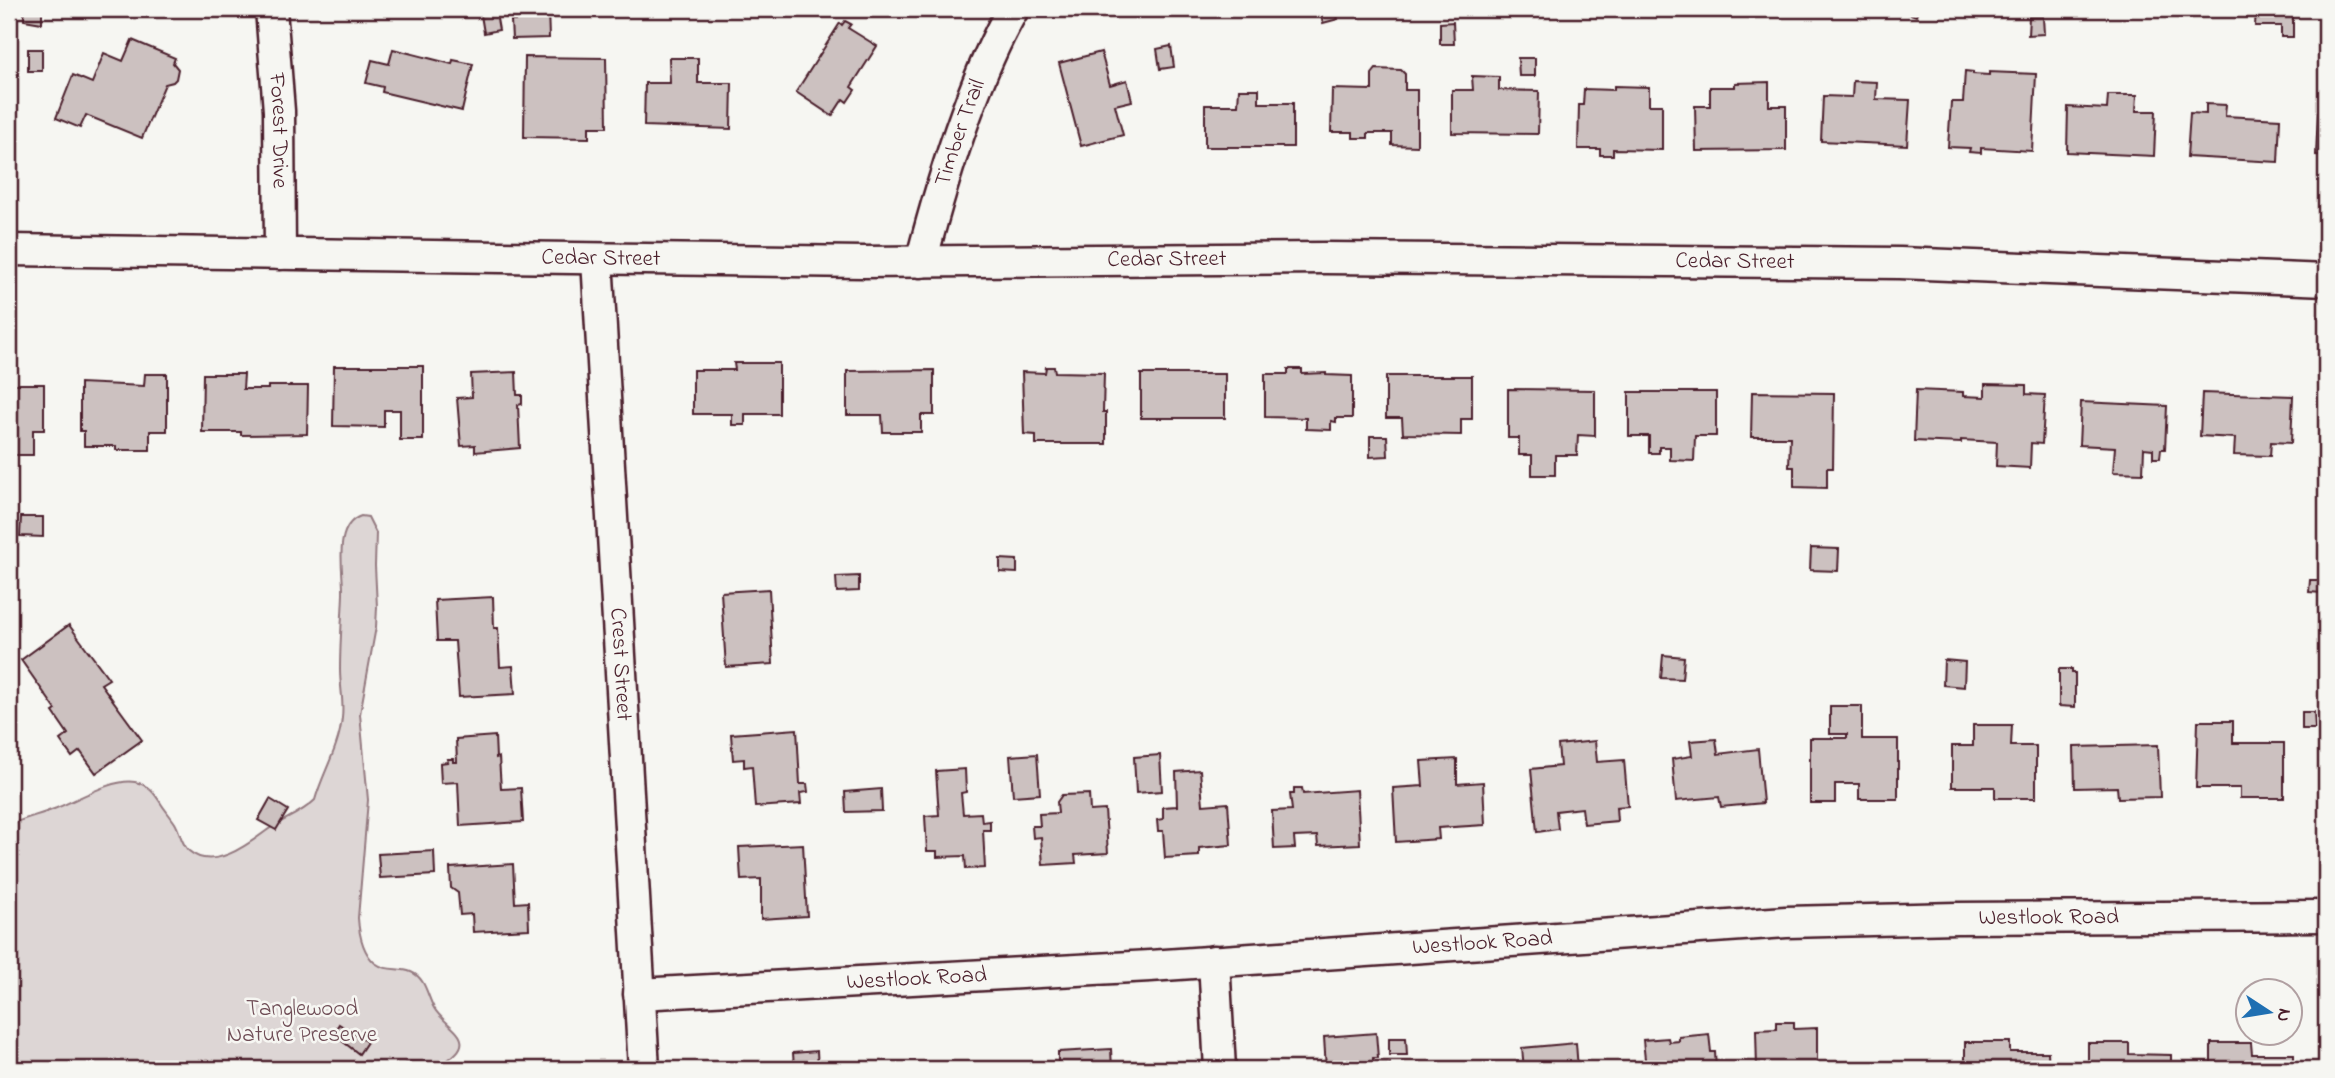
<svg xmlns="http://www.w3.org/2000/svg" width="2335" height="1078" font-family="'Indie Flower',sans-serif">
  <rect width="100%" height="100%" fill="#f6f6f2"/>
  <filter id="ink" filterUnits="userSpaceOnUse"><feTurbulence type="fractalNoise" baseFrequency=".0143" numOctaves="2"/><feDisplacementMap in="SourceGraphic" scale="14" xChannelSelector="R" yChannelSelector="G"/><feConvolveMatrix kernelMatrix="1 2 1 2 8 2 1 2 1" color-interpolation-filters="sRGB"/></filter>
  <g filter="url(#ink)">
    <path fill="#ddd6d5" stroke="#947a80" stroke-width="2" d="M361,516L368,517L376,533L375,566L377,607L376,627L360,714L368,800L358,918C359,934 362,952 375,963C387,972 399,967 411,972C426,978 427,996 434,1008C446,1029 485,1039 441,1064L411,1062L386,1069H9V825C24,818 39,815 54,809C76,801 112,778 135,782C149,785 155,794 162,805C166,811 171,817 175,823C180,831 181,844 189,851C212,871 246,846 266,831C281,820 301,814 315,800C323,772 339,748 342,718C344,702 340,686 340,670C340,644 342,619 343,594C344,572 332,526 361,516Z"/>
    <g fill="#ccc1c0" stroke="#4a1f2b" stroke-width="2">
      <path d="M24,9H42V23L24,20Z"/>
      <path d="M514,9H548L549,38L512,39L511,21H515Z"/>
      <path d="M1319,9H1336L1338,19L1323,23Z"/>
      <path d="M1897,9H1919L1916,16Z"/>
      <path d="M2256,9L2293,12V37H2281V26H2255Z"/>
      <path d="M496,13L499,30L484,33L481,15Z"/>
      <path d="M2029,17H2043L2044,34L2028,35Z"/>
      <path d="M845,21L851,24L848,28L877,46L851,87L855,90L847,102L843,99L832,116L796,92L840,23L842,25Z"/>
      <path d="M1453,22L1454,44H1440V23Z"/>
      <path d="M132,40L175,58L173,63L178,69L176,79L173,82L165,84L142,138L86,115L80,128L56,118L73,75L92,83L104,53L123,61Z"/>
      <path d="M1171,46L1174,67L1160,69L1157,49Z"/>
      <rect x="28" y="49" width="14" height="22"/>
      <path d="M393,49L452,64L453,60L473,64L462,111L382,92L383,87L366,83L372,60L389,64Z"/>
      <path d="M1101,52L1110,85L1127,80L1132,101L1115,105L1123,135L1081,146L1059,63Z"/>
      <path d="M525,57L606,58L607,127H589V138L524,137Z"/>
      <path d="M669,58H698V83H732L731,129L644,126L645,83H670Z"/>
      <path d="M1518,58H1535V76H1519Z"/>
      <path d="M1376,69L1401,70L1405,74V90H1417V146L1392,145V133H1368V138H1353V132H1331L1332,89L1372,90V74Z"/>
      <path d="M1965,71L1973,72V74L1989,75V72L2036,74L2032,151L1981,148V153L1969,152L1970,148L1948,147L1951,102H1963Z"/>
      <path d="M1472,76L1499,77V90L1539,91L1538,134L1452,133V90H1473Z"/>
      <path d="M1853,81L1877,82L1876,99L1910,100L1907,145L1821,141L1823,96L1852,97Z"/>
      <path d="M1769,82V106H1786V150L1696,151L1695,106H1710V87H1735V83Z"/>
      <path d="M1614,86L1649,87V105H1662V150L1613,149V155H1600V149H1578L1579,105H1583L1584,89L1614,90Z"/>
      <path d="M1239,89H1259V103H1293V147H1205V105H1238Z"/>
      <path d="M2108,95H2137L2136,111H2156L2154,156L2067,152L2068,107L2107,109Z"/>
      <path d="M2206,104L2226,105L2225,116L2280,119L2278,162L2187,157L2190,113L2206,114Z"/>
      <path d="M2318,112H2326V156L2316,155Z"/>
      <path d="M734,363H779V414H745V425H732V414H693V370H735Z"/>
      <path d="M334,366H423V440H400V410H384V427L333,426Z"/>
      <path d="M1046,367H1054L1055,372L1104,373L1103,412H1106V444H1036V435L1024,434L1022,372L1045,373Z"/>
      <path d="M1288,369H1302V374L1326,373V375L1352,376V418H1336V422L1331,421V430L1306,429V418L1265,417V374H1288Z"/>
      <path d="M934,370V415H921V432H883L882,415H847V371Z"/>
      <path d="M516,372L517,395H522V404L518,405L520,448L475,452V445L461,446L457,398L472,397L471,374Z"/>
      <path d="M145,374H167V431H150V450H116V446H84V431H80V383L144,386Z"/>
      <path d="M203,374H244L243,389H268V386H308L307,434L241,435V432H202Z"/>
      <rect x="1141" y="374" width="84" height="44"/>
      <path d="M1386,376H1472V419H1461V435L1403,434L1402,418H1386Z"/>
      <path d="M9,384H44V430H33V455H9Z"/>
      <path d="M1985,384L2026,385V394L2045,395L2042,444L2031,443L2030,468L1996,466L1997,442L1961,440V443L1914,441L1916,390L1963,392V396L1985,397Z"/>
      <path d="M1508,389L1595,390V436L1578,435L1577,455H1555V475H1532V455H1519V438H1508Z"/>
      <path d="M1629,392H1716V436H1695L1694,461L1670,460V447H1659V453H1649V436H1629Z"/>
      <path d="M1752,392L1834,393L1833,468H1827V488L1794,487V467H1789L1790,437H1751Z"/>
      <path d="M2202,393L2293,396L2291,443L2271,442L2270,456L2234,455L2235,438L2200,436Z"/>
      <path d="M2081,402L2167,406L2165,449H2161L2160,458H2153V449L2144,448L2143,473L2113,472L2115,447L2079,445Z"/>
      <path d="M1370,436H1387L1388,456L1370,457Z"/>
      <path d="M21,517H43V537L20,536Z"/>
      <path d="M1811,548L1839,549L1838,571L1810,570Z"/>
      <path d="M1000,559L1017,560V573L1000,572Z"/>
      <path d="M859,576V591L837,592L836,577Z"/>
      <path d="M2310,580H2322V593L2309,592Z"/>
      <path d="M769,589L773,664L726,667L721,592Z"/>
      <path d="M493,597L494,628H498L500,667L513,666L515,694L459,697L455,641H437L435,600Z"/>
      <path d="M69,625L109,679L101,684L142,740L96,773L80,751L72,757L60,740L68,734L53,712L56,710L21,660Z"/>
      <path d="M1663,655L1684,657L1682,679L1661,678Z"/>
      <path d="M1944,660L1965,662L1964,687L1943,685Z"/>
      <path d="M2059,669H2072V673H2075V707L2059,706Z"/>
      <path d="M1830,706H1862V739H1898V799H1859V784H1835V803H1810V738H1847V734H1830Z"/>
      <path d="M2302,712H2314L2315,729H2302Z"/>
      <path d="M2198,721H2233V743H2284V798H2240V788H2196Z"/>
      <path d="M1973,725H2012L2011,746H2036V798H1995V787H1952V746H1973Z"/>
      <path d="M797,729L800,784H807L808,792L800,793L801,804L755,807L752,766L744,767V759L733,760L731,734Z"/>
      <path d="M495,736L496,758L499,757L501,789L521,788L523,822L460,826L458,782L441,783L440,763L448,762L447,759H453V762H457L456,739Z"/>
      <path d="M1716,739L1718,754L1758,749L1763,803L1721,807L1719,797L1676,801L1672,759L1692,756L1690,741Z"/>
      <path d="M1595,741L1597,762L1624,760L1628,806L1616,807L1617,821L1584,824L1582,808L1556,811L1558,829L1537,832L1531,769L1560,766L1558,745Z"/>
      <path d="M2158,745L2160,797L2118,798L2117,787L2075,788L2074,747Z"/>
      <path d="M1037,754L1040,794L1013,796L1010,756Z"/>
      <path d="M1160,755L1162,791L1136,793L1134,757Z"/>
      <path d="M1457,759V784L1483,782L1485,825L1438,828L1439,839L1396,842L1393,788L1423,786L1421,761Z"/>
      <path d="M965,769L966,792L961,793L963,814L981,813L982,822L990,821V830H983L985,868L966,869L965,856L937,857V851H927L925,816L939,815L936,771Z"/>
      <path d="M1200,770L1203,805L1228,803L1231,845L1199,848V856L1165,858L1163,831H1158L1157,820L1163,819V807L1177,806L1176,772Z"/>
      <path d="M1294,788H1302L1303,794L1357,790L1360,844L1318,846L1317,836L1294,837L1295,848L1274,849L1272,811L1292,810L1290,794H1294Z"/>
      <path d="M881,789L882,811L846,812L845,792Z"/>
      <path d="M1089,794L1090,811L1105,810L1108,853L1075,855L1076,863L1043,865L1041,837L1033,838L1032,826H1040L1039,814L1058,813L1057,802L1062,795Z"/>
      <path d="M270,799L288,810L276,830L258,820Z"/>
      <path d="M803,844L807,916L761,919V879L741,880L739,847Z"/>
      <path d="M434,851L435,875L380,878L378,854Z"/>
      <path d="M513,864L515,903L528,902L529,929L473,932L472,914L460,915L458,893L451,888L450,868Z"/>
      <path d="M1777,1022H1794V1029L1817,1028V1069H1757L1756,1030L1777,1029Z"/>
      <path d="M339,1024L367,1042L359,1054L333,1034Z"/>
      <path d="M1376,1033L1378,1058H1373V1064L1390,1063V1069H1326L1324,1037Z"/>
      <path d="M1709,1034L1711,1052H1715L1716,1069H1646L1643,1040L1668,1038L1669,1042L1679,1041V1037Z"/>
      <path d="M1389,1038H1406L1407,1055H1389Z"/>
      <path d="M1965,1042H2010V1052H2048L2049,1069H1965Z"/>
      <path d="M1576,1043L1578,1069H1524L1522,1048Z"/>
      <path d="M2088,1043H2129V1054L2171,1055V1069H2088Z"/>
      <path d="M2211,1043H2251L2252,1054H2294V1069H2211Z"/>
      <path d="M1111,1049L1112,1069H1058V1052Z"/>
      <path d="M817,1051L818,1069H769L794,1067L793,1053Z"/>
    </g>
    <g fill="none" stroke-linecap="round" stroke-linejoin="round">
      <g stroke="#4a1f2b" stroke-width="35">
        <g id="street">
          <path id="s1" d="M271,9L279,111L280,254"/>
          <path id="s2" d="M9,250L863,262L1325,258L1900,263L2326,280"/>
          <path id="s3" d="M597,259L644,1069"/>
          <path id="s4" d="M921,262C942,181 972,81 1013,9"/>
          <path d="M1214,961L1220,1069"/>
          <path id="s5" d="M639,994L1150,966L1786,922L1957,918L2326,916"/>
        </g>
      </g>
      <use href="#street" stroke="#f6f6f2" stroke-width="30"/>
    </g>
  </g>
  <g text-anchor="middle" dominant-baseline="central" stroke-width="5" stroke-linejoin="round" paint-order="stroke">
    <g font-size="23" fill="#4a1f2b" stroke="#f6f6f2">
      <text stroke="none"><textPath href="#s1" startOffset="122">Forest Drive</textPath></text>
      <text stroke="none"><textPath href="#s4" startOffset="135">Timber Trail</textPath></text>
      <text stroke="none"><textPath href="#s2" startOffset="592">Cedar Street</textPath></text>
      <text stroke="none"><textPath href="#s2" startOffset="1158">Cedar Street</textPath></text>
      <text stroke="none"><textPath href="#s2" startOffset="1726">Cedar Street</textPath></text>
      <text stroke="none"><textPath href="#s3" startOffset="406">Crest Street</textPath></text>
      <text stroke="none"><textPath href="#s5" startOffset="1412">Westlook Road</textPath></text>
      <text stroke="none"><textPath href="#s5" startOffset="845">Westlook Road</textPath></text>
      <text stroke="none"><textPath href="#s5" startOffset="278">Westlook Road</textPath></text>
    </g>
    <g font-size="23" fill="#6f4d56" stroke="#f6f6f2">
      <text x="302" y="1009">Tanglewood<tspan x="302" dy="26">Nature Preserve</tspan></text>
    </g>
  </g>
  <rect width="2335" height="1078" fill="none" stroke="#f6f6f2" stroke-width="35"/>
  <rect x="18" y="18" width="2300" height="1043" fill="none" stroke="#4a1f2b" stroke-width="2.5" filter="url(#ink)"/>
  <g transform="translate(2269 1012) rotate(102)"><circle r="33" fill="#f6f6f2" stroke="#b1a0a2" stroke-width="2"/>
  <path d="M0-5L12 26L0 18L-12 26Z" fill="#1f6fb2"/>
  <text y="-10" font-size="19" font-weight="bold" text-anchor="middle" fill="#4a1f2b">N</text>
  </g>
</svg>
